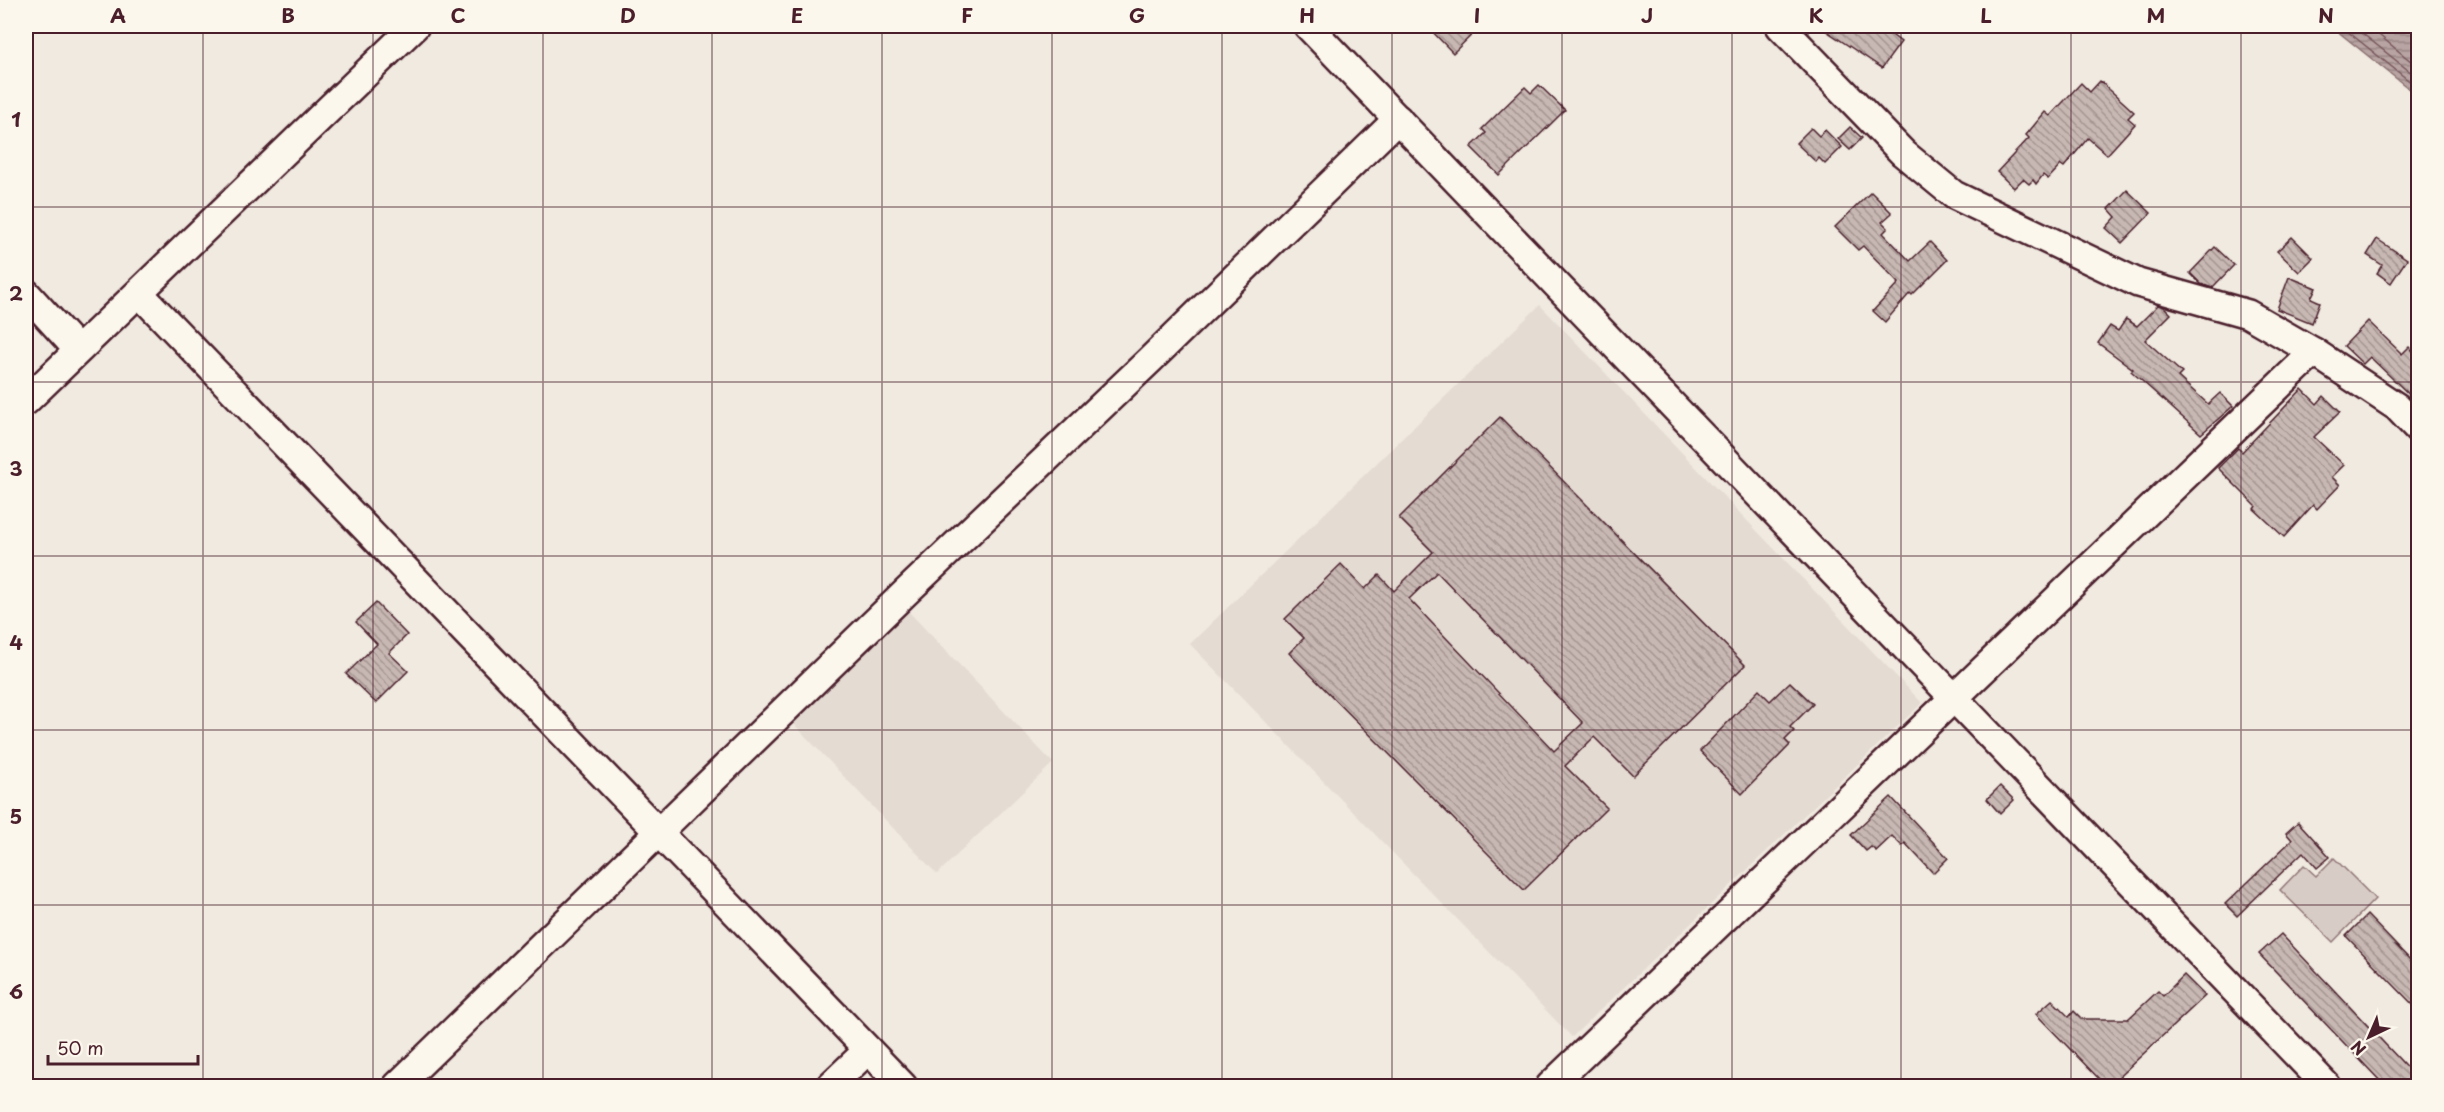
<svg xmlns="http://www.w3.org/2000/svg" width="2444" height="1112" font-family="'Playpen Sans',sans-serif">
  <defs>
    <pattern id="water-rules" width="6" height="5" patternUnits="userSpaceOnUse" patternTransform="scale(1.5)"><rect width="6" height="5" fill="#b8a4a2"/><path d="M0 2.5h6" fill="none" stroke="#988584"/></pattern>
    <pattern id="building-back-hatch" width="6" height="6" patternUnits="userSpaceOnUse" patternTransform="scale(1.5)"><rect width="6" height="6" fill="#c8b8b3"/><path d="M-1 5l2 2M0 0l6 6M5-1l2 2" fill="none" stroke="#a49592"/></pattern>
  </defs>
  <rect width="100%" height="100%" fill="#f0eae0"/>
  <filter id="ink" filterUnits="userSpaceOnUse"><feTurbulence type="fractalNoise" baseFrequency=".0167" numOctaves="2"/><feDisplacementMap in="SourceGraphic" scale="12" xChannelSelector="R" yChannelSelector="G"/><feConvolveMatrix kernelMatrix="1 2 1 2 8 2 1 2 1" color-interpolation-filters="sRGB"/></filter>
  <g filter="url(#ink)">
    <g fill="#e4dbd2">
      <path d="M1540,305L1922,703L1572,1037L1190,644Z"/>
      <path d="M907,610L1053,763L937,874L791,721Z"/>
    </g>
    <path fill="#d8ccc6" stroke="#917678" stroke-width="1.5" d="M2334,858L2375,899L2333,942L2280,890L2304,865L2316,876Z"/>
    <path fill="url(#water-rules)" stroke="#8c6f72" stroke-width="1.5" d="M2331,26H2418V96Z"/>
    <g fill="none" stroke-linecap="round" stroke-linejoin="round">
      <g stroke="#76545b" stroke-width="1.5">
        <path d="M2341,26L2418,88"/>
        <path d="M2353,26L2418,78"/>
        <path d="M2368,26L2418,67"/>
      </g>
    </g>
    <g fill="url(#building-back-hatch)" stroke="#4a1f2b" stroke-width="1.5" fill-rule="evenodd">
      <path d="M1427,26H1481L1453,53Z"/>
      <path d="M1819,26H1884V29L1901,42L1882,68Z"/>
      <path d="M2100,81L2134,112L2128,118L2135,124L2107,155L2088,138L2064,167L2061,165L2048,179L2043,175L2036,184L2033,180L2029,184L2023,179L2014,188L1997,172L2029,138L2026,135L2045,112L2050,116L2081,83L2090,92Z"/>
      <path d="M1539,85L1565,110L1499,175L1471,147L1486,133L1482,129L1525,87L1531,93Z"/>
      <path d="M1850,127L1862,138L1850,150L1838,139Z"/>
      <path d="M1811,128L1819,136L1825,130L1842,147L1825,164L1819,158L1816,162L1796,143Z"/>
      <path d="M2127,190L2151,213L2122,243L2106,228L2116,217L2109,209Z"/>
      <path d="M1871,192L1892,213L1882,222L1888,228L1883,233L1910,261L1930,242L1947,260L1912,295L1910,293L1885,322L1873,311L1899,283L1863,246L1858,250L1835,227Z"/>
      <path d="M2292,237L2313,258L2299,272L2277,251Z"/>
      <path d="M2377,239L2407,259L2391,283L2377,273L2382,265L2367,255Z"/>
      <path d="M2215,247L2234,265L2212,288L2201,284L2190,273Z"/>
      <path d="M2289,277L2316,288L2311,298L2320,302L2312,323L2277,309Z"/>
      <path d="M2158,305L2164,307L2171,314L2145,340L2182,373L2178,377L2208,404L2220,393L2233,406L2201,434L2131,371L2133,369L2098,343L2110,326L2118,331L2126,319L2137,326Z"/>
      <path d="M2368,321L2402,354L2409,347L2418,356V403L2370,357L2363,364L2344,346Z"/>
      <path d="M2302,389L2317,404L2324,396L2340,412L2314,437L2344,465L2332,477L2340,485L2317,509L2313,505L2284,537L2254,509L2256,506L2218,468L2238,448L2242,452Z"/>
      <path d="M1500,417L1745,665L1633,776L1594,737L1565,766L1607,808L1524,890L1289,653L1304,638L1285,619L1341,564L1365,589L1379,575L1394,591L1433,552L1399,518ZM1437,572L1583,723L1554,751L1409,599Z"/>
      <path d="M376,603L407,635L389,653L408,671L376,703L346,674L377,644L356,622Z"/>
      <path d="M1790,682L1813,704L1790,727L1794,731L1785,740L1790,745L1742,794L1700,751L1759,690L1770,701Z"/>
      <path d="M2000,786L2014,800L2000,814L1987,799Z"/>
      <path d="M1891,797L1948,858L1933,873L1905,843L1902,846L1892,836L1876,851L1871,847L1866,851L1851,835Z"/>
      <path d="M2298,822L2330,857L2317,868L2303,852L2237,916L2225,904L2292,840L2286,833Z"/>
      <path d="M2367,915L2418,968V1010L2346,936Z"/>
      <path d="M2281,934L2418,1079L2410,1086H2385L2259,954Z"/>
      <path d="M2184,975L2205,996L2109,1086H2106L2036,1014L2052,1000L2069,1017L2074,1011L2082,1019H2128L2158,991L2163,996Z"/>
    </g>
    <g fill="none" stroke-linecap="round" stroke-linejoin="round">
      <g stroke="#4a1f2b" stroke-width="32">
        <g id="minor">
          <path d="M1308,26L2327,1086"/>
          <path d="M1780,26L1903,153L1954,195L2138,283L2248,314L2314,352L2397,407L2418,429"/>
          <path d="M26,293L78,350"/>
          <path d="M139,293L903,1086"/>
          <path d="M26,401L415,26"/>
          <path d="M397,1086L904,594L1150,360L1398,119"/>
          <path d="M830,1086L868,1050"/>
          <path d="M1550,1086L2314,352"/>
        </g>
      </g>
      <use href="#minor" stroke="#fbf7ec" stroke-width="27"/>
    </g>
  </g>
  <path fill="none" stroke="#4a1f2b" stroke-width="1.5" stroke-opacity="0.55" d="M203,26V1086M373,26V1086M543,26V1086M712,26V1086M882,26V1086M1052,26V1086M1222,26V1086M1392,26V1086M1562,26V1086M1732,26V1086M1901,26V1086M2071,26V1086M2241,26V1086M26,207H2418M26,382H2418M26,556H2418M26,730H2418M26,905H2418"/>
  <rect width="2444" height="1112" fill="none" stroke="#fbf7ec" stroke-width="66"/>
  <g transform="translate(2369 1037) rotate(224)" stroke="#fbf7ec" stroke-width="4.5" paint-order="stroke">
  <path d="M0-4.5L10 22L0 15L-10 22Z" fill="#4a1f2b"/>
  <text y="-9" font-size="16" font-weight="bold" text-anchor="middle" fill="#4a1f2b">N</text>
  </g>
  <path d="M48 1055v9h150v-9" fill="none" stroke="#4a1f2b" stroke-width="3"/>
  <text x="57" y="1055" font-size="18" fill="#4a1f2b" stroke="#fbf7ec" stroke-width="4.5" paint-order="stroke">50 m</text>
  <rect x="33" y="33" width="2378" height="1046" fill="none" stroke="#4a1f2b" stroke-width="2"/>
  <g font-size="20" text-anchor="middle" font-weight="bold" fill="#4a1f2b">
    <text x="118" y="23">A</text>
    <text x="288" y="23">B</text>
    <text x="458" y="23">C</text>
    <text x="628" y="23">D</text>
    <text x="797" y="23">E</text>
    <text x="967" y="23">F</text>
    <text x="1137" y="23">G</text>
    <text x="1307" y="23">H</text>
    <text x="1477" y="23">I</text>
    <text x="1647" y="23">J</text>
    <text x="1816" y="23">K</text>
    <text x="1986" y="23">L</text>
    <text x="2156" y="23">M</text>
    <text x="2326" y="23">N</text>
    <text x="16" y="127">1</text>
    <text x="16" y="301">2</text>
    <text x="16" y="476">3</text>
    <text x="16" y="650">4</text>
    <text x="16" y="824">5</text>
    <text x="16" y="999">6</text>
  </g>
</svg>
